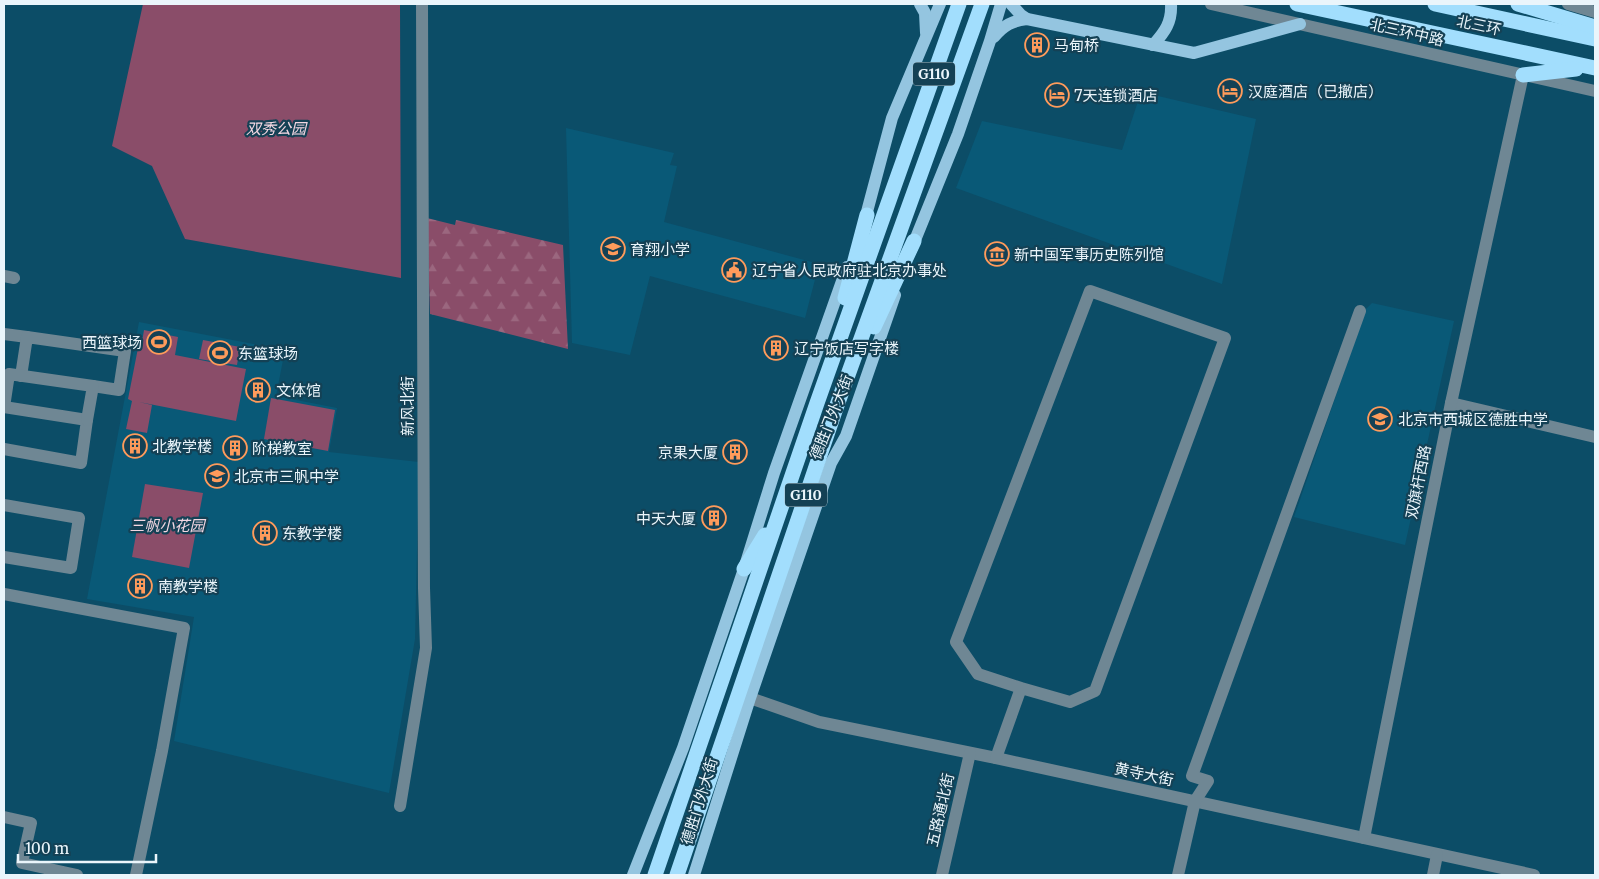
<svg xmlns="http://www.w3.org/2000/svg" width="1599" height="879" font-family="Merriweather,'Noto Sans SC',serif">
  <defs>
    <pattern id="forest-firs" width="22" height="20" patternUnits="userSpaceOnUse" patternTransform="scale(1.25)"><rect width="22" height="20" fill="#8a4d69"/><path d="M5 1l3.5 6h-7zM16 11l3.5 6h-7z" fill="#9b677f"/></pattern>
  </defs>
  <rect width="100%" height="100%" fill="#0c4d67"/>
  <g fill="#095977">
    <path d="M1141,92L1256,119L1222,284L956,188L982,121L1122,150Z"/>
    <path d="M566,128L674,153L670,165L677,166L664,222L819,264L805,318L650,276L630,355L572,343Z"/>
    <path d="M1372,303L1454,321L1405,545L1294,517L1366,309Z"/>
    <path d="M139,322L285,350L276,396L337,408L329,452L419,462L415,639L389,793L174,741L194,617L87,599Z"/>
  </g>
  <path fill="url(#forest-firs)" d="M427,218L455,225L456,220L563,245L568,349L430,314Z"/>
  <g fill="#8a4d69">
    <path d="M143,4H400L401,278L185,239L152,166L112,146Z"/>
    <path d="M144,330L178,337L175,355L246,369L236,421L139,402L152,405L147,433L126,429L132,401L128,399L138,348L143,349L141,348Z"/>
    <path d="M203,340L240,347L237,365L199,359Z"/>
    <path d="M271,398L335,410L328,451L264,439Z"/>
    <path d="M145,484L203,493L189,568L132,557Z"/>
  </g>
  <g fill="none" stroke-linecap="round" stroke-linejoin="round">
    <g stroke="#6f8794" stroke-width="12">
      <path d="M1211,4L1595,91"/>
      <path d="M1568,4L1595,12"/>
      <path d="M4,276L14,278"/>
      <path d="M4,334L27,337"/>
      <path d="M21,376L27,337L125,351L119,390L93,386"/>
      <path d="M1451,403L1595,437"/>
      <path d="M4,407L87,420L81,463L4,449"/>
      <path d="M4,407L9,374L93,386L87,420"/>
      <path d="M4,505L79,518L71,568L4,557"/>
      <path d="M4,594L184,628L162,751L136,875"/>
      <path d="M750,698L819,722L996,758L1534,875"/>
      <path d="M996,758L1021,688L1070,702L1095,691L1225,338L1090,291L956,642L978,674L1021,688"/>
      <path d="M400,806L426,648L424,588L422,4"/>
      <path d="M4,817L31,823L22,863L77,875"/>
      <path d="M1364,838L1451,403L1523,75"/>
      <path d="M942,875L970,753"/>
      <path d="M1178,875L1195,801L1208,781L1192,776L1360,311"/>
      <path d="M1433,875L1437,855"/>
    </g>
    <g stroke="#94c5e0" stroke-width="12">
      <path d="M920,4L925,13L926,33"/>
      <path d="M1011,4L1021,15L1027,19L1194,53L1300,24"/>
      <path d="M994,37C1004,25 1012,21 1027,19"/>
      <path d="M1153,45C1165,32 1172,22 1171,4"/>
      <path d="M864,223L892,118L940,4"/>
      <path d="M911,250L958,134L990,41L1001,4"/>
      <path d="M633,875L683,748L744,569L774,473L847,267"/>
      <path d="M694,875L750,698L831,463L846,436L895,295"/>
    </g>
    <g stroke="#a2defd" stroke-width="15">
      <path d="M1297,4L1595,68"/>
      <path d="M1435,4L1595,39"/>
      <path d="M1518,4L1595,27"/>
      <path d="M1523,75L1576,69"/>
      <path d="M845,298L867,215"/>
      <path d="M874,327L914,241"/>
      <path d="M744,569L765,535"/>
      <path d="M655,875L817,403L959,4"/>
      <path d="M677,875L836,408L982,4"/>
    </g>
  </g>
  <defs>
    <g id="building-ring" transform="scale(1.25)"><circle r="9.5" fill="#144155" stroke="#ff9b5b" stroke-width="1.5"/><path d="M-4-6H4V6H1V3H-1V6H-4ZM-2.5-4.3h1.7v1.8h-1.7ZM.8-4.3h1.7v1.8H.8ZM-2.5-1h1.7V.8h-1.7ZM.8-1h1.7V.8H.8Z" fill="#ff9b5b"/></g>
    <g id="hotel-ring" transform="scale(1.25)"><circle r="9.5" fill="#144155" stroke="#ff9b5b" stroke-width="1.5"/><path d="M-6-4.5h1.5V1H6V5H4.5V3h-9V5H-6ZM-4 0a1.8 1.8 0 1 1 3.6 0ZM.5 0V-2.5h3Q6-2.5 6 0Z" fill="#ff9b5b"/></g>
    <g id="school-ring" transform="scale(1.25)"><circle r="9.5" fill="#144155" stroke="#ff9b5b" stroke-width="1.5"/><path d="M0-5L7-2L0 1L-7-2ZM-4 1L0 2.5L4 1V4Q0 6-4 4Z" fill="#ff9b5b"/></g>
    <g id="museum-ring" transform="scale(1.25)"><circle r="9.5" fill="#144155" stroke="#ff9b5b" stroke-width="1.5"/><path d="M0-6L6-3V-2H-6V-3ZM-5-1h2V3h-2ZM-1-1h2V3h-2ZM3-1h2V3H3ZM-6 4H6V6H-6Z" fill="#ff9b5b"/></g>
    <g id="civic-ring" transform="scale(1.25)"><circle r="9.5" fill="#144155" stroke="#ff9b5b" stroke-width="1.5"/><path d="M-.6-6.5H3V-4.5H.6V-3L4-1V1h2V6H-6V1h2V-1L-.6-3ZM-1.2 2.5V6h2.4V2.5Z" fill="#ff9b5b"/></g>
    <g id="stadium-ring" transform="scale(1.25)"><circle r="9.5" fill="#144155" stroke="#ff9b5b" stroke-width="1.5"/><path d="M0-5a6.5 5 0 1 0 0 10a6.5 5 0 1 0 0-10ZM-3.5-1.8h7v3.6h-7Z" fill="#ff9b5b"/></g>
  </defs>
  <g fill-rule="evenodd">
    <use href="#building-ring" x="1037" y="45"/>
    <use href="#hotel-ring" x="1230" y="91"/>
    <use href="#hotel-ring" x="1057" y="95"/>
    <use href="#school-ring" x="613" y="249"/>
    <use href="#museum-ring" x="997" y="254"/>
    <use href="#civic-ring" x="734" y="270"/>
    <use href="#stadium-ring" x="159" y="342"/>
    <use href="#building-ring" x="776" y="348"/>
    <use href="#stadium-ring" x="220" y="353"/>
    <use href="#building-ring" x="258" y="390"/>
    <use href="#school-ring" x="1380" y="419"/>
    <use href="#building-ring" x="135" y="446"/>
    <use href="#building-ring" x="235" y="448"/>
    <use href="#building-ring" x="735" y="452"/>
    <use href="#school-ring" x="217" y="476"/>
    <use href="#building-ring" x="714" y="518"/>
    <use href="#building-ring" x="265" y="533"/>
    <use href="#building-ring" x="140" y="586"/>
  </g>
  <g text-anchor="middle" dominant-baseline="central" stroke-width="4.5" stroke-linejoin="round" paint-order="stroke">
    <g fill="#144155" stroke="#aabfc9" stroke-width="1">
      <rect x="913" y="62.5" width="42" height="23" rx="4"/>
      <rect x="785" y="483.5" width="42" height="23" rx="4"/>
    </g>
    <g font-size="14" font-weight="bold" fill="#eaf5fb">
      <text x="934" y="74">G110</text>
      <text x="806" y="495">G110</text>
    </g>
    <g font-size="15" fill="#eaf5fb" stroke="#144155">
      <text transform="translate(1479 25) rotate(12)">北三环</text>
      <text transform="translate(1407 32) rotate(13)">北三环中路</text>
      <text transform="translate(407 406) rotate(-90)">新风北街</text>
      <text transform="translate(831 417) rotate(-68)">德胜门外大街</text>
      <text transform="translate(1418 482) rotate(-79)">双旗杆西路</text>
      <text transform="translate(1144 774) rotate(12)">黄寺大街</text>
      <text transform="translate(699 801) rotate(-73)">德胜门外大街</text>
      <text transform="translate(940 810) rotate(-77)">五路通北街</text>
    </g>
    <g font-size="15" fill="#eaf5fb" stroke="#144155" text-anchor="start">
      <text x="1054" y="45">马甸桥</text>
      <text x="1248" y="91">汉庭酒店（已撤店）</text>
      <text x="1074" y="95">7天连锁酒店</text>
      <text x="630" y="249">育翔小学</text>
      <text x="1014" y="254">新中国军事历史陈列馆</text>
      <text x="752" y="270">辽宁省人民政府驻北京办事处</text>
      <text x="142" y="342" text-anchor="end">西篮球场</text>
      <text x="794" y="348">辽宁饭店写字楼</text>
      <text x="238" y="353">东篮球场</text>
      <text x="276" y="390">文体馆</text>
      <text x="1398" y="419">北京市西城区德胜中学</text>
      <text x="152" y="446">北教学楼</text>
      <text x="252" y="448">阶梯教室</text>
      <text x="718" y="452" text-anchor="end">京果大厦</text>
      <text x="234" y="476">北京市三帆中学</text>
      <text x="696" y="518" text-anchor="end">中天大厦</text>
      <text x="282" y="533">东教学楼</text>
      <text x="158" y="586">南教学楼</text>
    </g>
    <g font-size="15" font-style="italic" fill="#f3d7e2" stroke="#144155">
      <text x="276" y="128">双秀公园</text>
      <text x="167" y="525">三帆小花园</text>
    </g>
  </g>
  <rect width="1599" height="879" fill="none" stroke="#eaf5fb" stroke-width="10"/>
  <path d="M18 854v8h138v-8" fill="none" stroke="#eaf5fb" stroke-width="2.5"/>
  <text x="25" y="854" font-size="15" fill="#eaf5fb" stroke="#144155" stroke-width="4" paint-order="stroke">100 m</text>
</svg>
